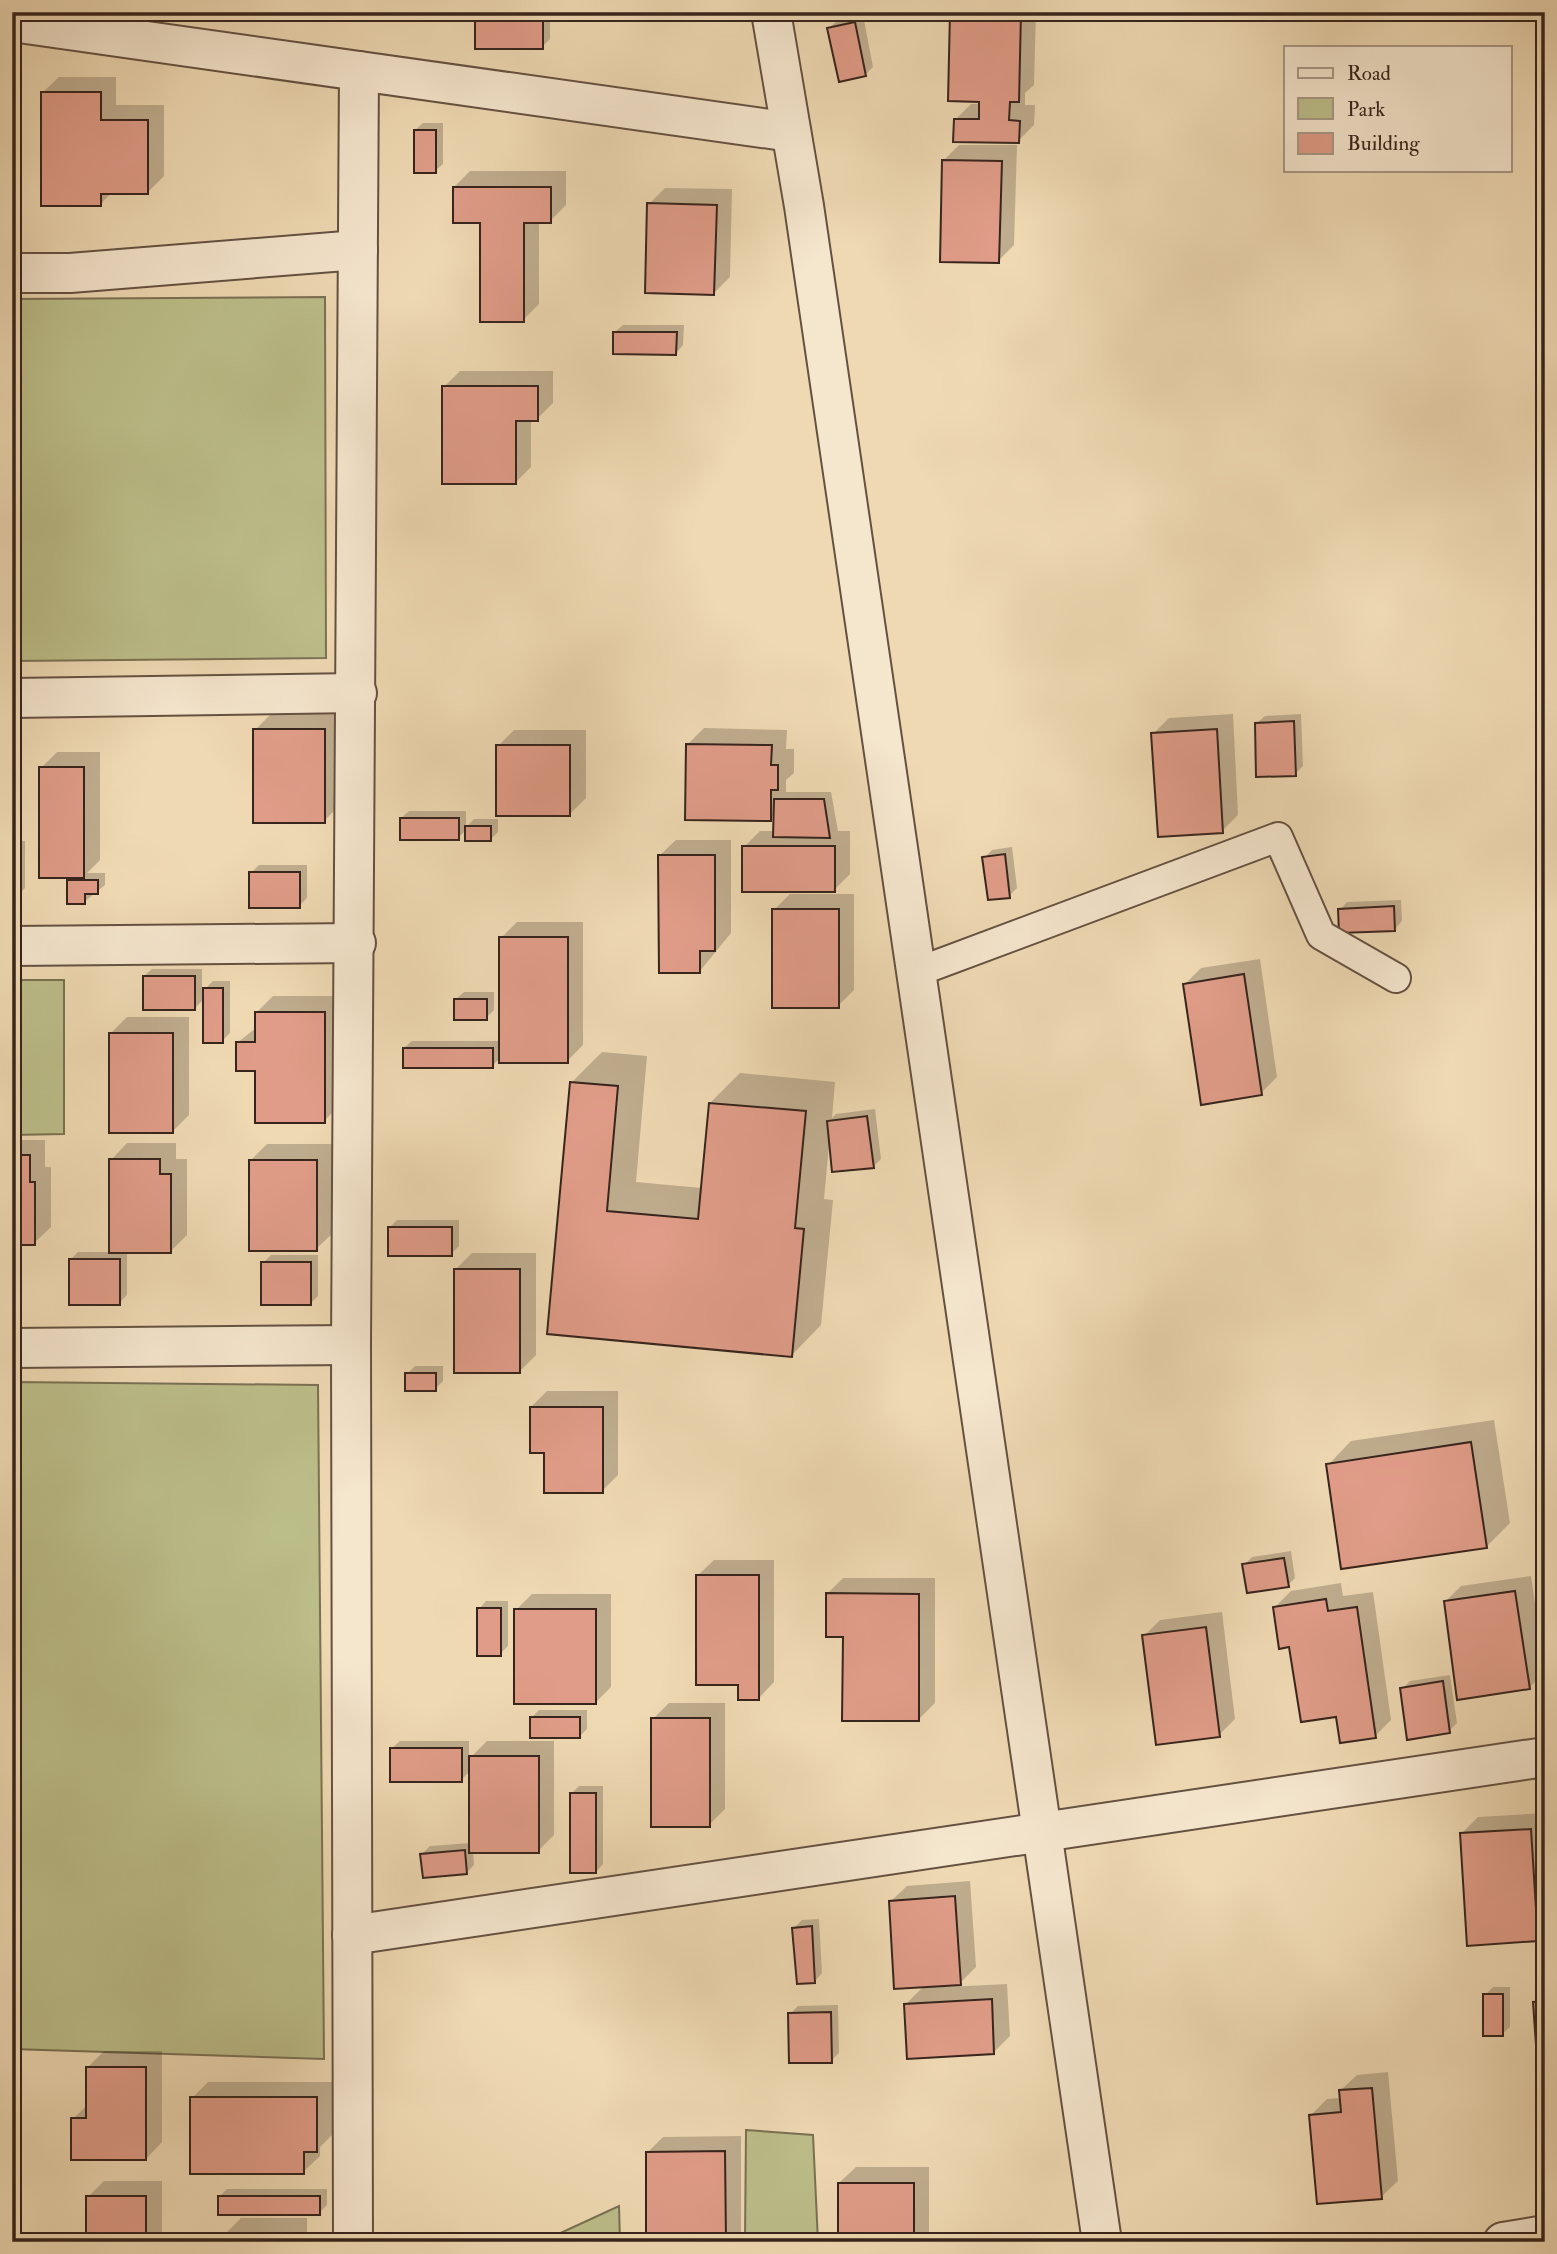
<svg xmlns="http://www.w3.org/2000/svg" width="1557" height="2254" font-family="'IM FELL Double Pica',serif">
  <rect width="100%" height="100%" fill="#efd9b3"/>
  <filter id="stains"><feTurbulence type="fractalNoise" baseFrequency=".00286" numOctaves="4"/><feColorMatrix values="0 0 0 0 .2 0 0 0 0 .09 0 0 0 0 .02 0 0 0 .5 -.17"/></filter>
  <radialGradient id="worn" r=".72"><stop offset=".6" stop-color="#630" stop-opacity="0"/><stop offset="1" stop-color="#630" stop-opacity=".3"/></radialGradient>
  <g fill="#bcbe8a" stroke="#7a7154" stroke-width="2">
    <path d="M325,297L326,658L12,661V299Z"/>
    <path d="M12,980H64V1134L12,1135Z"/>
    <path d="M12,1382L318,1385L324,2059L12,2049Z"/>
    <path d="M746,2130L813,2135L818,2242H745Z"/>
    <path d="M619,2206L620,2242H541Z"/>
    <path d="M399,2235L506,2242H399Z"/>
  </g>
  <g fill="#0003">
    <path d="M477,12H550V39L542,47Z"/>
    <path d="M952,12H1036L1034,85L1025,93V105H1035L1034,125L1018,141L955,120L971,104H980Z"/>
    <path d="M863,15L873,67L866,74L829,28L837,21Z"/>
    <path d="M59,77H116V105H164V176L148,192H112L100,205L42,93Z"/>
    <path d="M423,123H443V164L435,171L415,130Z"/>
    <path d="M959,145H1017L1014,245L998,261L943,161Z"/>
    <path d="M470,171H566V205L550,221H539V304L523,320L482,221L454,187Z"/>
    <path d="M665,188L732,189L730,277L714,293L649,204Z"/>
    <path d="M623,325H684L683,345L676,353L615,332Z"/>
    <path d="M460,371H553V403L537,419H531V467L515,483L444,387Z"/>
    <path d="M271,714H340V805L324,821L255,730Z"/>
    <path d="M1233,714L1238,815L1222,831L1153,734L1169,718Z"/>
    <path d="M1301,714L1303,766L1295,774L1257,723L1265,716Z"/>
    <path d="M704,728L787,730L786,749H794V773L786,780V792H831L838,831H850V874L834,890L744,847L760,831H775V814L770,819L688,744Z"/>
    <path d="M514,730H586V798L570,814L498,746Z"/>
    <path d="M57,752H100V860L87,873H105V885L84,902L68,881L73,876L41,768Z"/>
    <path d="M409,811H466V827L474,819H498V832L490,840L466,830L458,838L401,818Z"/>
    <path d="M676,840H731V933L700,971L659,856Z"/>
    <path d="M12,841H25V888L17,896H12Z"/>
    <path d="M1012,847L1017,888L1009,896L984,858L992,850Z"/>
    <path d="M259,865H307V898L299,906L251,873Z"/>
    <path d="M790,894H854V990L838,1006L774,910Z"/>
    <path d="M1401,900L1402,921L1395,929L1340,910L1347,902Z"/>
    <path d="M517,922H583V1045L567,1061L501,1057L492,1066L404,1048L412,1041H501V938Z"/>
    <path d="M1260,959L1277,1077L1261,1093L1185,984L1201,968Z"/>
    <path d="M152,969H202V992L213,981H230V1033L222,1041L205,998L194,1009L144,976Z"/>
    <path d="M464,992H494V1010L486,1018L456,999Z"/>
    <path d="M273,996H340V1105L324,1121L257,1069L237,1043L257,1027V1012Z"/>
    <path d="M127,1017H189V1115L173,1131L111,1033Z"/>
    <path d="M602,1052L647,1056L636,1182L702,1188L710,1103L740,1073L835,1082L832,1118L836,1114L875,1109L881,1159L873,1167L829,1145L824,1199L833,1200L821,1325L792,1355L549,1332L572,1082Z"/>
    <path d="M12,1140H45V1167H51V1227L34,1243H12Z"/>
    <path d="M127,1143H176V1159H187V1235L171,1251H127V1295L119,1303L70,1260L78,1252H111V1160Z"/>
    <path d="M267,1144H333V1233L316,1249L251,1160Z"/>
    <path d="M397,1220H459V1246L451,1254L389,1228Z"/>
    <path d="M472,1253H536V1355L520,1371L456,1269Z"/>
    <path d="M271,1255H318V1296L310,1304L263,1263Z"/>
    <path d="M415,1366H443V1381L435,1389L407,1374Z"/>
    <path d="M547,1391H618V1475L602,1491L546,1452L531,1407Z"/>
    <path d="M1494,1420L1510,1523L1486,1547L1328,1465L1351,1441Z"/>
    <path d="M1291,1551L1295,1578L1288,1585L1244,1565L1252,1557Z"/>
    <path d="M714,1560H774V1682L758,1699L740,1683L697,1576Z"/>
    <path d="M1531,1576L1545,1672L1529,1688L1445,1602L1461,1586Z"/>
    <path d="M843,1578H935V1703L919,1719L845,1635L827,1594Z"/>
    <path d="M1341,1583L1343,1596L1373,1592L1391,1720L1375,1736L1337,1715L1291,1645L1275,1607L1291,1591Z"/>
    <path d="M532,1594H611V1687L595,1703L516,1610Z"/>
    <path d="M486,1601H508V1646L500,1654L479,1609Z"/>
    <path d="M1222,1612L1235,1719L1219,1735L1144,1636L1160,1620Z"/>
    <path d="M1450,1675L1457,1723L1449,1731L1402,1689L1410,1681Z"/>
    <path d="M669,1703H725V1809L709,1825L653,1719Z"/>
    <path d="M539,1710H587V1729L579,1737L531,1718Z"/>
    <path d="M400,1741H469V1759L487,1741H554V1835L538,1851H473L474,1865L467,1872L422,1854L430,1846L471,1843V1770L461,1780L392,1748Z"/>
    <path d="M579,1786H603V1864L596,1872L571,1794Z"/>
    <path d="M1545,1813V1932L1537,1939L1462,1833L1478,1817Z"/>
    <path d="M970,1881L976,1967L960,1983L946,1984V1987L1007,1984L1010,2036L994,2052L905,2005L925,1985L890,1902L907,1886Z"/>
    <path d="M819,1919L822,1973L815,1981L794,1928L802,1920Z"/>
    <path d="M1493,1987H1510V2027L1502,2034L1485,1995Z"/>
    <path d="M1542,1995H1545V2042L1534,2003Z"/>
    <path d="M838,2005L839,2053L831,2061L790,2014L798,2006Z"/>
    <path d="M104,2051H162V2142L146,2159L73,2119L88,2104V2067Z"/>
    <path d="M1388,2072L1398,2181L1381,2197L1311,2115L1327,2099L1341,2098L1340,2091L1357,2075Z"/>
    <path d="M208,2082H333V2134L320,2147V2156L303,2172L192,2098Z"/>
    <path d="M741,2136V2242H648L647,2153L663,2137Z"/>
    <path d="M856,2167H929V2242H839V2183Z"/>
    <path d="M104,2181H162V2242H88V2197Z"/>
    <path d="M227,2189H327V2205L319,2213L220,2196Z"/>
    <path d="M241,2218H307V2242H225V2234Z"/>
  </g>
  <g fill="#e09c88" stroke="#37241d" stroke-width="2">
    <rect x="475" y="12" width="68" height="37"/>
    <path d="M950,12H1021L1019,102H1010L1009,120L1020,121L1019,143L953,142L954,119H979V102L948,101Z"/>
    <path d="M855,22L866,76L839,82L827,28Z"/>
    <path d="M41,92H101V120H148V194H101V206H41Z"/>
    <rect x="414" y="130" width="22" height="43"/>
    <path d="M942,160L1002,161L999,263L940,262Z"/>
    <path d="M453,187H551V223H524V322H480V223H453Z"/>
    <path d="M647,203L717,205L714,295L645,293Z"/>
    <path d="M613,332H677L676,355L613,354Z"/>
    <path d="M442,386H538V421H516V484H442Z"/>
    <path d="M1294,721L1296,776L1256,777L1255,723Z"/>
    <rect x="253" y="729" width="72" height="94"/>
    <path d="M1217,729L1223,833L1158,837L1151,733Z"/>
    <path d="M686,744L772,745L771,765H778V790H771V821L685,820Z"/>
    <rect x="496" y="745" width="74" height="71"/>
    <rect x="39" y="767" width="45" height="111"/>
    <path d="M774,799H824L830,838L773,837Z"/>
    <rect x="400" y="818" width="59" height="22"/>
    <rect x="465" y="826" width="26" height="15"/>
    <rect x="742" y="846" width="93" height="46"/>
    <rect x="12" y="848" width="5" height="50"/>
    <path d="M1005,854L1010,898L988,900L982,857Z"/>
    <path d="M658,855H715V951H700V973H659Z"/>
    <rect x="249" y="872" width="51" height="36"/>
    <path d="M67,880H98V894H85V904H67Z"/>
    <path d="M1394,906L1395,931L1339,933L1338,909Z"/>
    <rect x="772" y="909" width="67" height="99"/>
    <rect x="499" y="937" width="69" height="126"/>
    <path d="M1244,974L1262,1095L1201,1105L1183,984Z"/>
    <rect x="143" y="976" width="52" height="34"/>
    <rect x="203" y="988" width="20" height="55"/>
    <rect x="454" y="999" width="33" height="21"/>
    <path d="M255,1012H325V1123H255V1071H236V1042H255Z"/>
    <rect x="109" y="1033" width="64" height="100"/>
    <rect x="403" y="1048" width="90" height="20"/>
    <path d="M570,1082L618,1086L607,1211L698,1219L709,1103L806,1111L795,1228L804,1229L792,1357L547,1334Z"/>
    <path d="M867,1116L874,1168L832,1172L827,1121Z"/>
    <path d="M12,1155H30V1182H35V1245H12Z"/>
    <path d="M109,1159H160V1174H171V1253H109Z"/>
    <rect x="249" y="1160" width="68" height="91"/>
    <rect x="388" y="1227" width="64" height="29"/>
    <rect x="69" y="1259" width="51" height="46"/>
    <rect x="261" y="1262" width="50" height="43"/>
    <rect x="454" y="1269" width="66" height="104"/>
    <rect x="405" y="1373" width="31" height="18"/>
    <path d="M530,1407H603V1493H544V1453H530Z"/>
    <path d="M1471,1442L1487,1548L1341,1569L1326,1464Z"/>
    <path d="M1284,1558L1289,1587L1247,1593L1242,1564Z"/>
    <path d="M696,1575H759V1700H738V1685H696Z"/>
    <path d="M1515,1591L1530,1689L1457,1700L1444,1601Z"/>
    <path d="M826,1593L919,1594V1721H842L843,1637H826Z"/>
    <path d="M1326,1599L1328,1611L1357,1607L1376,1738L1340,1743L1336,1717L1301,1722L1289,1647L1279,1649L1273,1607Z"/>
    <rect x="477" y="1608" width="24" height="48"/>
    <rect x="514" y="1609" width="82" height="95"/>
    <path d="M1206,1627L1220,1737L1156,1745L1142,1635Z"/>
    <path d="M1443,1681L1450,1733L1407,1740L1400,1688Z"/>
    <rect x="530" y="1717" width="50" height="21"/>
    <rect x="651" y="1718" width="59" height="109"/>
    <rect x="390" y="1748" width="72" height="34"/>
    <rect x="469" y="1756" width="70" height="97"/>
    <rect x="570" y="1793" width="26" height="80"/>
    <path d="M1531,1829L1538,1941L1467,1946L1460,1833Z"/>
    <path d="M465,1850L467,1874L423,1878L420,1854Z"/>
    <path d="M955,1896L961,1985L894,1989L889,1901Z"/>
    <path d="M812,1926L815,1983L797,1984L792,1928Z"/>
    <rect x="1483" y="1994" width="20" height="42"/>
    <path d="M992,1999L994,2054L907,2059L904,2004Z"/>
    <path d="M1545,2001V2044L1536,2045L1533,2002Z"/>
    <path d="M831,2012L832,2063H789L788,2013Z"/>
    <path d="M86,2067H146V2160H71V2118H86Z"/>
    <path d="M1372,2088L1382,2199L1317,2204L1309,2115L1341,2112L1339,2090Z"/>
    <path d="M190,2097H317V2152H304V2174H190Z"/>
    <path d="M725,2151L726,2242H646V2152Z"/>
    <rect x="838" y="2183" width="76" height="59"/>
    <rect x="86" y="2196" width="60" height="46"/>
    <rect x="218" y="2196" width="102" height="19"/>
    <rect x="223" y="2234" width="69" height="8"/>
  </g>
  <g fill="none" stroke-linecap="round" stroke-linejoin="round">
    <g stroke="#655142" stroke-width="32">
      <path id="lane" d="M917,972L1278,837L1321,935L1396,978"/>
    </g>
    <g stroke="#655142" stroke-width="42">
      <g id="street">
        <path d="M771,12L804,206L1102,2242"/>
        <path d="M12,22L791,132"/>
        <path d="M12,273H70L358,250"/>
        <path d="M12,698L357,693"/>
        <path d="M12,946L356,943"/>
        <path d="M12,1348L351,1345"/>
        <path d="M352,1935L1545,1757"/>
        <path d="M353,2242L351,1345L359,71"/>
        <path d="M1503,2242L1545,2235"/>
      </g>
    </g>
    <use href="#lane" stroke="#f5e6ce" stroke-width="28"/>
    <use href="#street" stroke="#f5e6ce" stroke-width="38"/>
  </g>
  <rect width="1557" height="2254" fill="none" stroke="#efd9b3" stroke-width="42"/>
  <rect x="14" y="14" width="1529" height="2226" fill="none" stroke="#37241d" stroke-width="3.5"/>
  <rect x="21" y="21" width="1515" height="2212" fill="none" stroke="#37241d" stroke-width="2"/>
  <rect x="1284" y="46" width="228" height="126" fill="#f5e6ce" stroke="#a99887" stroke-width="2"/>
  <rect x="1298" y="68" width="35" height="10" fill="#f5e6ce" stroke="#a99887" stroke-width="2"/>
  <text x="1347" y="80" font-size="21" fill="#37241d">Road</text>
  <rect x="1298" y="98" width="35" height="21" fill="#bcbe8a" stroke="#a99887" stroke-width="2"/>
  <text x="1347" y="116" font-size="21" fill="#37241d">Park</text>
  <rect x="1298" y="133" width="35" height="21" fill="#e09c88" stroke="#a99887" stroke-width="2"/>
  <text x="1347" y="150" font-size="21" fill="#37241d">Building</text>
  <rect width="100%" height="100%" filter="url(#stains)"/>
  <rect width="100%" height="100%" fill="url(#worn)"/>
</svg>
